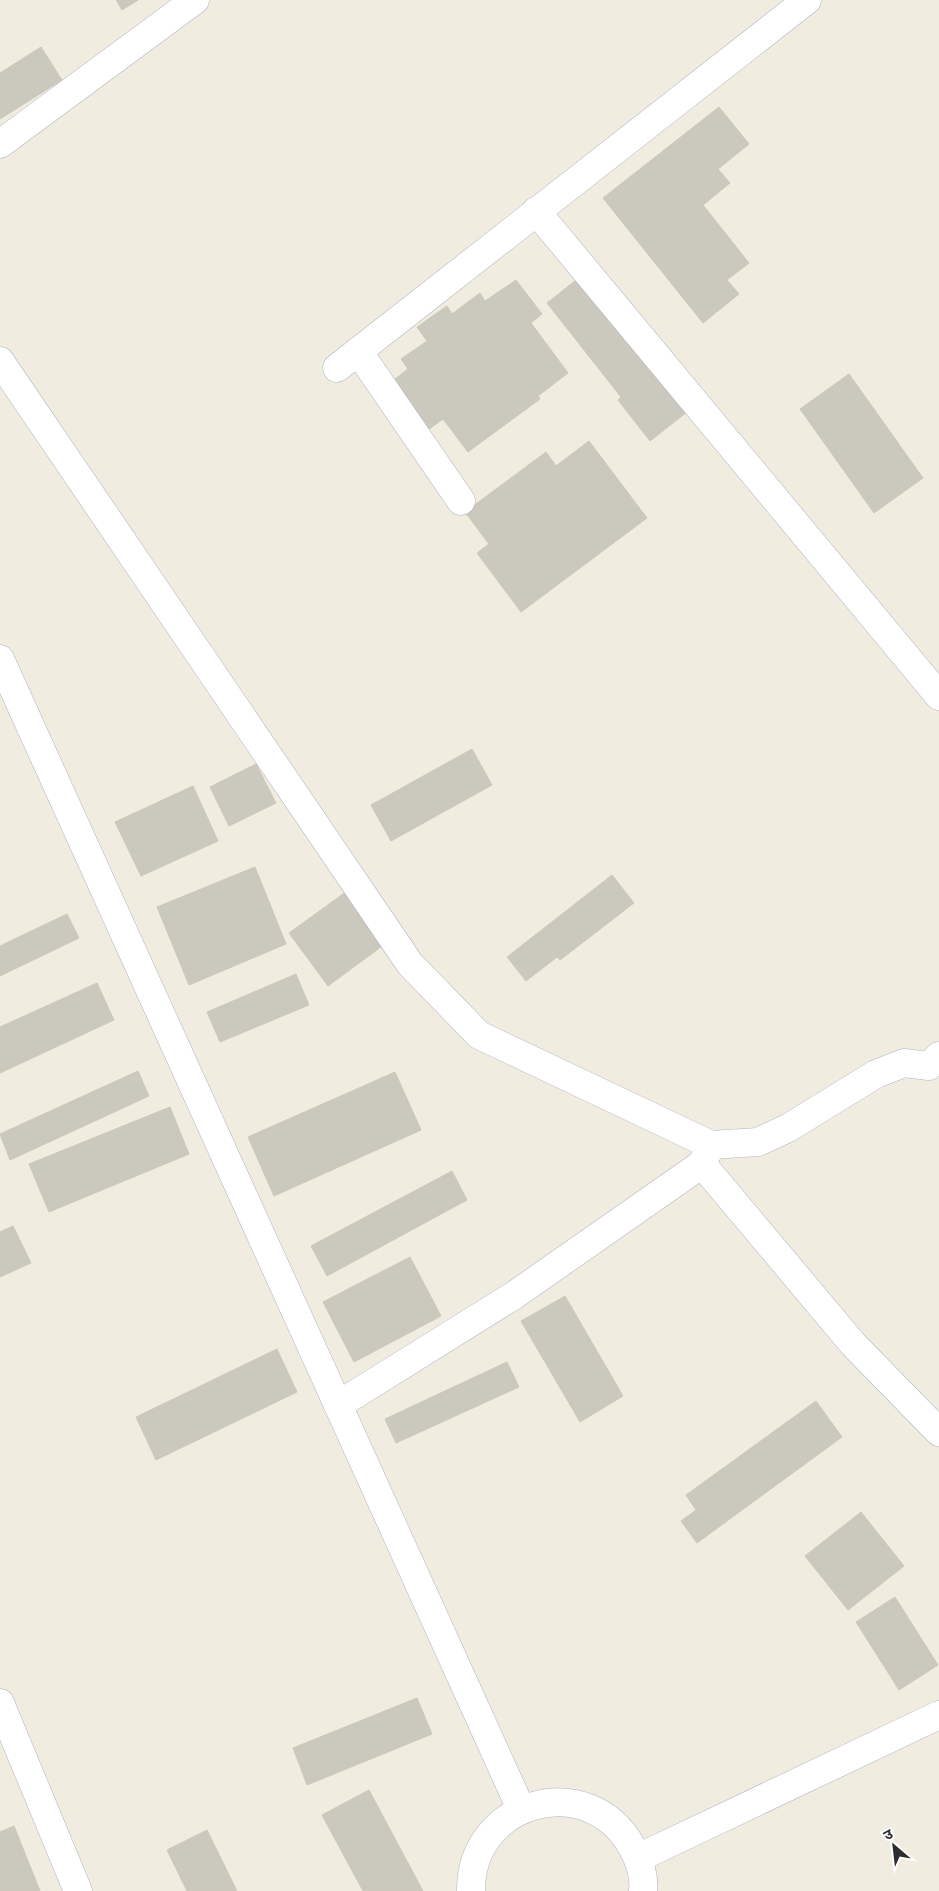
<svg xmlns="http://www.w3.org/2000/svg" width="939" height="1891" font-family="'Asap Condensed','Noto Sans Devanagari',sans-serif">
  <rect width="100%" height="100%" fill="#f0ecdf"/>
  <g fill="#cbc9be" stroke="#ccc9b8">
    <path d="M116,0H138L122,10Z"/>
    <path d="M41,47L62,80L0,119V73Z"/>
    <path d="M719,107L749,144L718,169L730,183L703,205L749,263L727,280L739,294L703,323L603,198Z"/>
    <path d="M580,277L687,412L650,441L618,400L621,397L547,303Z"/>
    <path d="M516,280L542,314L531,323L568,373L538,396L540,399L468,452L443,419L414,440L378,392L408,369L401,359L427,341L417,327L447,306L452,314L480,293L485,301Z"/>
    <path d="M849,374L923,478L874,513L800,409Z"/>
    <path d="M589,441L647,518L521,612L477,553L489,544L465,512L546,452L556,466Z"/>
    <path d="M472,749L492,785L391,841L371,805Z"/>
    <path d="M256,764L276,803L229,826L210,787Z"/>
    <path d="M193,786L218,841L141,876L115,822Z"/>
    <path d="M255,867L286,944L189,985L157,907Z"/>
    <path d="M612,875L634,903L560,960L557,957L526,981L507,957Z"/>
    <path d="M350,889L389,941L328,986L289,933Z"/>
    <path d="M67,914L79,938L0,976V946Z"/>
    <path d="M296,974L309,1005L220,1042L207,1012Z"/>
    <path d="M97,983L114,1020L0,1073V1027Z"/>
    <path d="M138,1071L149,1096L10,1160L0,1134Z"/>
    <path d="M395,1072L421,1130L274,1196L248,1137Z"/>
    <path d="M170,1107L189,1154L49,1212L29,1164Z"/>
    <path d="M452,1171L467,1200L327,1276L311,1246Z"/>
    <path d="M13,1226L31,1263L0,1277V1232Z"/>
    <path d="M410,1257L441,1316L354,1362L323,1302Z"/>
    <path d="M565,1296L623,1396L580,1422L521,1321Z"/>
    <path d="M277,1349L297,1392L156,1460L136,1417Z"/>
    <path d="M507,1362L519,1387L396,1443L385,1419Z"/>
    <path d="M816,1401L842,1437L697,1543L681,1521L696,1510L686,1495Z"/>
    <path d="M861,1512L904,1566L848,1610L805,1556Z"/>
    <path d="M895,1597L938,1665L899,1690L856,1622Z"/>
    <path d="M417,1698L432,1734L307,1785L293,1748Z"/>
    <path d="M369,1790L423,1891H363L322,1815Z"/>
    <path d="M14,1826L40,1891H0V1832Z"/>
    <path d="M207,1830L237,1891H187L167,1850Z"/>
  </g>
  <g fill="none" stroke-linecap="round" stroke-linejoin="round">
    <g stroke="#b3b3c2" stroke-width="29">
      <g id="street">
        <path d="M536,211L939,696"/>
        <path d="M358,351L461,501"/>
        <path d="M337,368L807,0"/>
        <path d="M0,659L521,1809"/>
        <path d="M702,1164L853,1344L939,1432"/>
        <path d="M338,1405L513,1296L702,1164L711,1145"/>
        <path d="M0,1703L78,1891"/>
        <path d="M638,1858L939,1715"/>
        <path d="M471,1891C470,1801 588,1768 632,1847C639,1859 645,1877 643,1891"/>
      </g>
    </g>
    <g stroke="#b3b3c2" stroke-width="29">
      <g id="secondary">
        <path d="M0,144L195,0"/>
        <path d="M0,361L410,964L479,1035L711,1145L758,1142L788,1128L876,1074L904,1063L929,1066L939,1056"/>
      </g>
    </g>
    <use href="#street" stroke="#fff" stroke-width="28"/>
    <use href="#secondary" stroke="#fff" stroke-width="28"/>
  </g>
  <g transform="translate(894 1846) rotate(332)" stroke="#ffffff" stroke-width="4" paint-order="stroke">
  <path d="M0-4L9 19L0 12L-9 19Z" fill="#2d2d2d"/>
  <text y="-8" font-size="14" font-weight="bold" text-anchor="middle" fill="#2d2d2d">उ</text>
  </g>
</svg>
